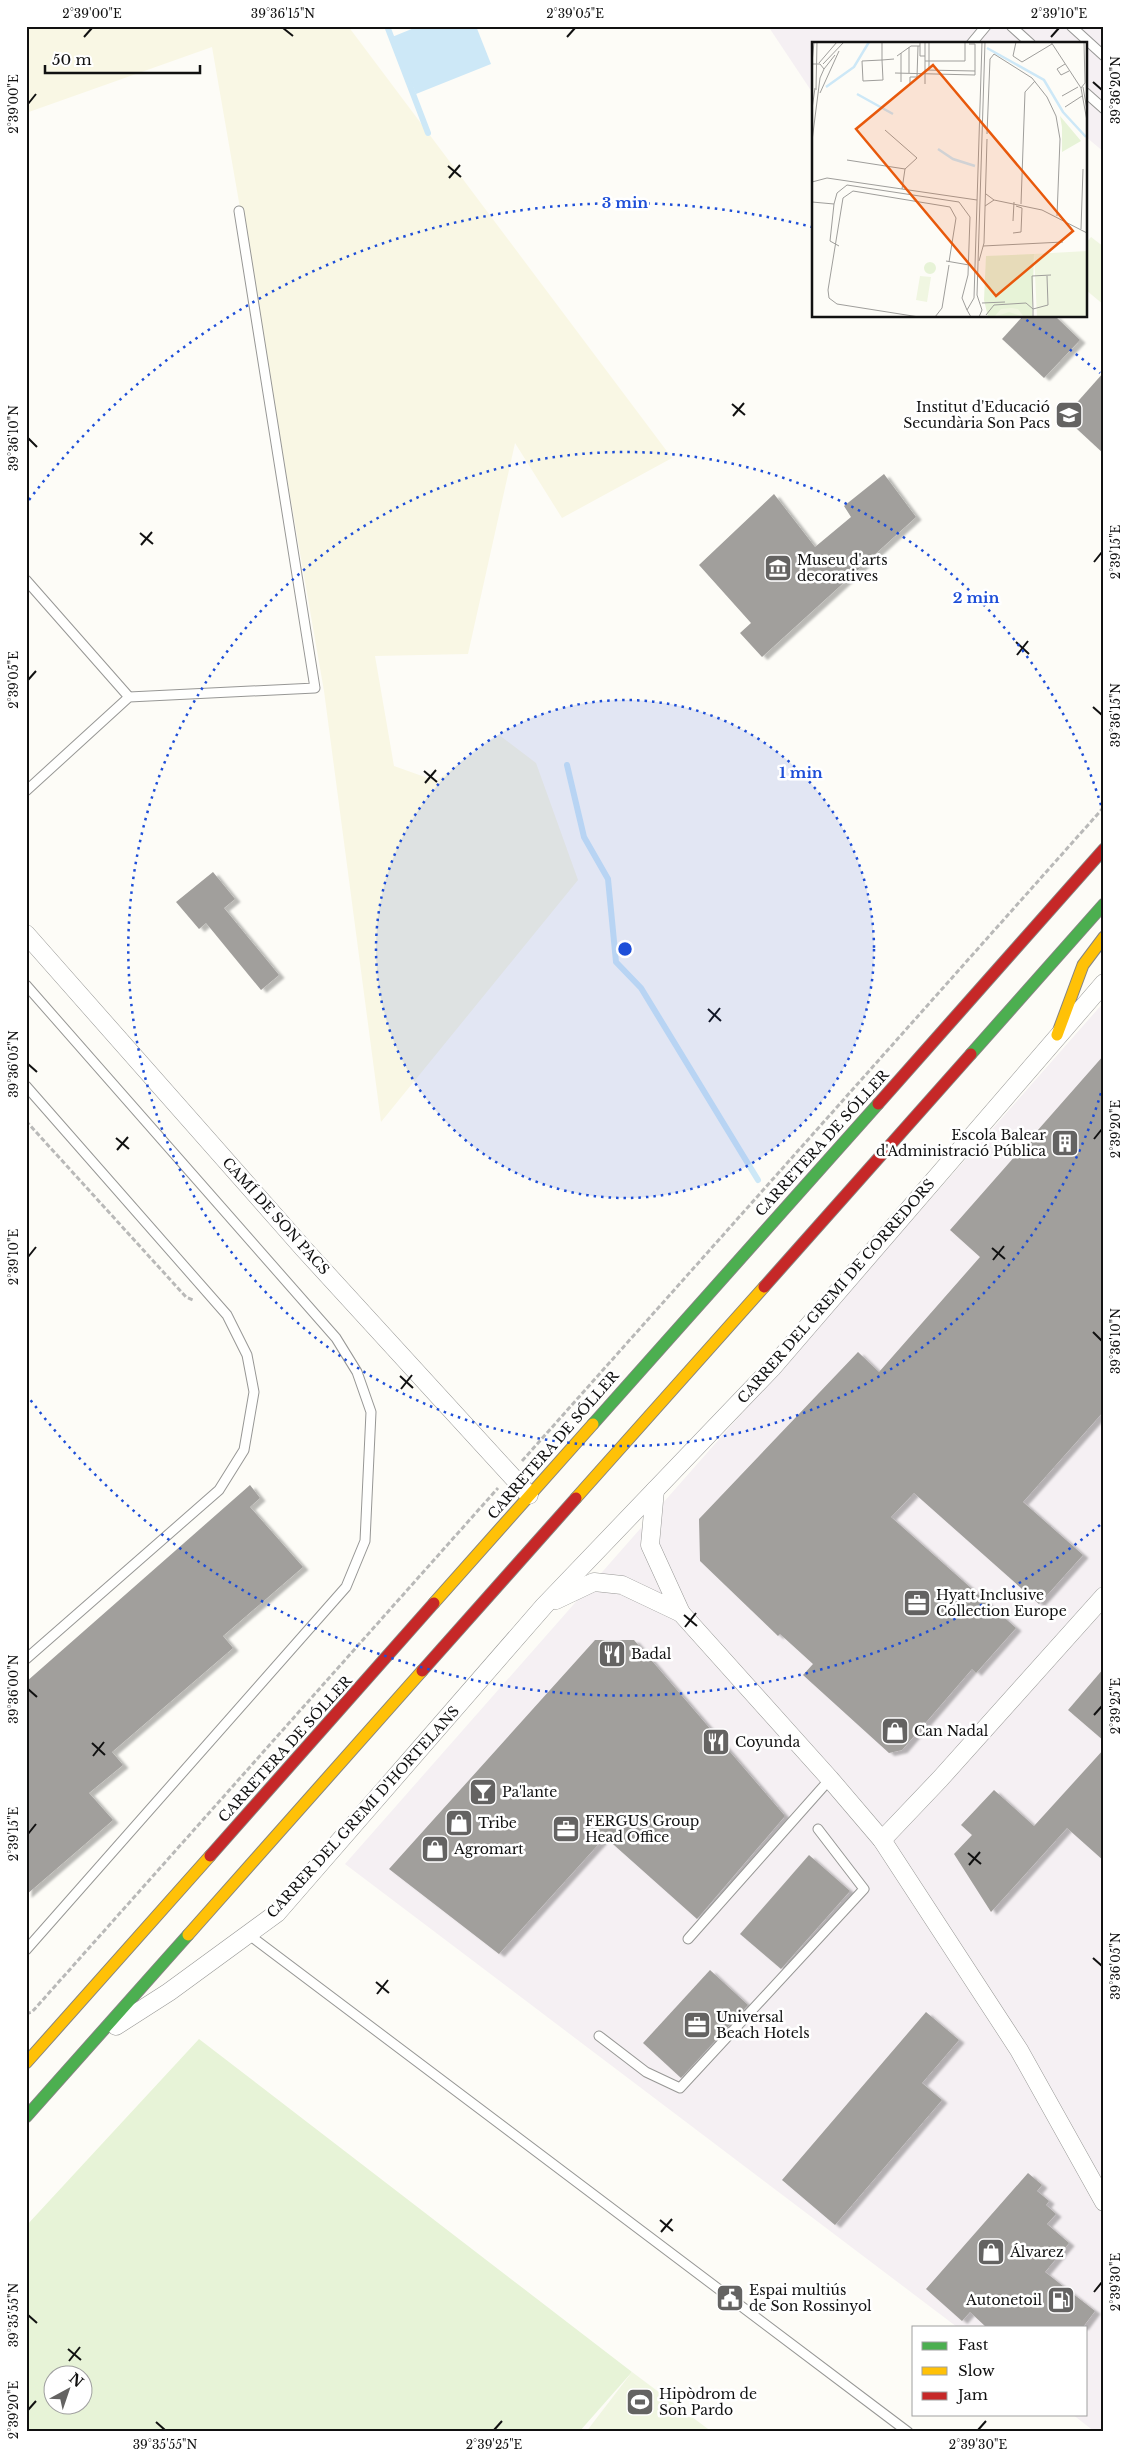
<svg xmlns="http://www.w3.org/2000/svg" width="1130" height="2458" font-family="'Libre Baskerville',serif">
  <defs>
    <filter id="shadow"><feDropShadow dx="5.5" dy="3" stdDeviation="1" flood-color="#0004"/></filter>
  </defs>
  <rect width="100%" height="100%" fill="#fdfcf7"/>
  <g fill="#f5f0f3">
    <path d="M768,26H1104V152L1086,137V44H814V95Z"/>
    <path d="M1104,1002V2432H1095L1072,2414H1086V2327H957L345,1864Z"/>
  </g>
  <path fill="#f9f7e4" d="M26,26H348L672,458L562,518L515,443L468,654L375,656L394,766L436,781L499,735L536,763L578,880L381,1122L324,691L212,47L26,113Z"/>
  <path fill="#e7f3d7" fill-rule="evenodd" d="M199,2039L632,2372L579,2432H26V2226ZM52,2376H82V2406H52Z"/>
  <g fill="#f0f6e1">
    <path d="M1091,237L1104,247V305L1086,290V243Z"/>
    <path d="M632,2372L712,2432H586Z"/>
  </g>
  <path fill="#cde8f7" d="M419,26H476L491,64L416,94L392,37Z"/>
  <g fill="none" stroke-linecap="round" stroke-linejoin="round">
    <g stroke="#cde8f7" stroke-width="6">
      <path d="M387,26L428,133"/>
      <path d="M567,765L584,837L608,879L616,962L641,988L758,1180"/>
    </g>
  </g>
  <g fill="#a19f9c" filter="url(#shadow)">
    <path d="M1023,316H1055L1080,340L1044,378L1002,339Z"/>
    <path d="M1104,372V454L1064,417Z"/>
    <path d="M884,474L916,517L762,657L740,633L751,623L699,565L774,494L815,547L851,517L844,506Z"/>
    <path d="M213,872L235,899L224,908L279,975L261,990L206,923L199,929L176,902Z"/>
    <path d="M1104,1055V1411L1023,1502L1083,1555L1039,1604L914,1493L891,1517L1016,1628L976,1673L972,1669L902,1750L889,1753L803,1675L813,1664L780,1634L778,1636L700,1561L699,1519L858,1352L879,1372L980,1257L950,1230Z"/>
    <path d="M250,1485L260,1498L250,1507L303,1567L223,1636L233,1648L112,1752L123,1765L89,1793L113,1820L26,1895V1682Z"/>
    <path d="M595,1640H634L785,1816L697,1919L605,1837L499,1954L389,1869Z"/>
    <path d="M1104,1668V1741L1068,1710Z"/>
    <path d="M1104,1749V1861L1067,1828L991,1912L954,1854L972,1835L961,1825L994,1790L1034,1826Z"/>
    <path d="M809,1855L850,1891L781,1969L740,1934Z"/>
    <path d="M710,1970L748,2005L681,2078L643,2043Z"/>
    <path d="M926,2012L959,2040L922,2083L942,2100L835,2225L782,2180Z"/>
    <path d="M1028,2173L1042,2185L1037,2191L1049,2201L1046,2205L1056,2214L1047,2224L1069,2243L1045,2272L1095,2311L1083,2327H986L970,2312L962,2321L926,2289Z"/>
  </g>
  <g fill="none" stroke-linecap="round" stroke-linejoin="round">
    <g stroke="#979795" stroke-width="11">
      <g id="lane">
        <path d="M1011,26L1031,44"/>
        <path d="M1071,26L1104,56"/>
        <path d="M971,44L986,26"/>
        <path d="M1086,93L1104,109"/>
        <path d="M26,580L129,697"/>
        <path d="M26,791L129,697L315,688L239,211"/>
        <path d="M26,985L336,1338L357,1372L371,1412L365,1541L346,1587L26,1950"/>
        <path d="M26,1086L227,1315L247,1355L254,1392L244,1450L219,1490L26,1659"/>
        <path d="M248,1934L908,2432"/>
        <path d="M688,1939L830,1779"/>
        <path d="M599,2036L646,2072L680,2088L864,1889L818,1829"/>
      </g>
    </g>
    <g stroke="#979795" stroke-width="19">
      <g id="street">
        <path d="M26,934L303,1248L529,1495"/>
        <path d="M556,1600L594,1582L622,1585L681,1613L650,1545L655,1490"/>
        <path d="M681,1613L830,1779L882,1840L1019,2050L1104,2202"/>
        <path d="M882,1840L940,1779L1104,1596"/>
        <path d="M116,2026L169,1992L277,1913L544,1606L772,1368L1104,983"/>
      </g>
    </g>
    <g stroke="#858482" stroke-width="13">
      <g id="fast">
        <path d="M971,1054L1104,904"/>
        <path d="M593,1424L878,1104"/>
        <path d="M26,2117L188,1935"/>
      </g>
    </g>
    <g stroke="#858482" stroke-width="13">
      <g id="slow">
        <path d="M1057,1035L1083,965L1104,937"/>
        <path d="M576,1498L764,1287"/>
        <path d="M434,1603L593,1424"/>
        <path d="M188,1935L422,1671"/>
        <path d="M26,2063L210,1856"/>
      </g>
    </g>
    <g stroke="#858482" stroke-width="13">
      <g id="jam">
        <path d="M878,1104L1104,849"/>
        <path d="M764,1287L971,1054"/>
        <path d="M422,1671L576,1498"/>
        <path d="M210,1856L434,1603"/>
      </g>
    </g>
    <g stroke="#b9b9b8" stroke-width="3" stroke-dasharray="5 2.5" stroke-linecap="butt">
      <path d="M26,1121L186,1297L193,1300"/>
      <path d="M522,1461L1104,807"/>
      <path d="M26,2014L32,2012L498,1488"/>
    </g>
    <use href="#lane" stroke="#fffffe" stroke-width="9"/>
    <use href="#street" stroke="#fffffe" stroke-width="18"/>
    <use href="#fast" stroke="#4caf50" stroke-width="11"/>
    <use href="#slow" stroke="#ffc107" stroke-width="11"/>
    <use href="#jam" stroke="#c62828" stroke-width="11"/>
  </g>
  <path fill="none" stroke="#111" stroke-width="2" d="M283,28L293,36M84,37L92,28M567,37L575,28M1051,37L1059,28M1093,82L1102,90M28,104L36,94M448,166L461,177M449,178L460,165M732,404L745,415M733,416L744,403M28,438L37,447M140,533L153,544M141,545L152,532M1094,562L1102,552M1016,642L1029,654M1017,655L1028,641M28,680L36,671M1093,707L1102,715M424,771L437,782M425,783L436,770M708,1009L721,1021M709,1022L720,1008M28,1064L37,1072M116,1138L129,1149M1094,1139L1102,1129M117,1150L128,1137M992,1248L1005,1259M28,1257L36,1247M993,1260L1004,1246M1093,1332L1102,1341M400,1376L413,1388M401,1389L412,1375M684,1615L697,1626M685,1627L696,1613M28,1689L37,1697M1094,1715L1102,1706M92,1743L105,1755M93,1756L104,1742M28,1834L36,1824M968,1853L981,1864M969,1865L980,1852M1093,1958L1102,1966M376,1982L389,1993M377,1994L388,1980M660,2220L673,2231M661,2232L672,2219M1094,2292L1102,2282M28,2315L37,2323M68,2349L81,2360M69,2361L80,2347M28,2410L36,2401M156,2422L165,2430M494,2430L502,2421M978,2430L986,2421"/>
  <circle cx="625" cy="949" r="249" fill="#1d4ed8" fill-opacity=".12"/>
  <g fill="none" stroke="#1d4ed8" stroke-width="2.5" stroke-dasharray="2.5 5">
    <circle cx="625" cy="949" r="249"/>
    <path d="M1103 1086A497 497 0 1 1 1103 812"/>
    <path d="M1100 1525A746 746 0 0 1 29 1398M29 500A746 746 0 0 1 812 227M1020 316A746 746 0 0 1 1100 373"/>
  </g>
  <defs>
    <g id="school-square" transform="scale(1.4375)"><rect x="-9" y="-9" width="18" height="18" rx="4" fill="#646362" stroke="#fff"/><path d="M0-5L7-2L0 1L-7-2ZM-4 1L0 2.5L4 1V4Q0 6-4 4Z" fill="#fff"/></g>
    <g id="museum-square" transform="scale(1.4375)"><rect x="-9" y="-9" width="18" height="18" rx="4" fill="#646362" stroke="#fff"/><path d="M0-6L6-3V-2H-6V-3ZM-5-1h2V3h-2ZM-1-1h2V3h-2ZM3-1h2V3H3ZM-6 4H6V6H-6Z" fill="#fff"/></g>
    <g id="building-square" transform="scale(1.4375)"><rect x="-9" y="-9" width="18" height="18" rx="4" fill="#646362" stroke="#fff"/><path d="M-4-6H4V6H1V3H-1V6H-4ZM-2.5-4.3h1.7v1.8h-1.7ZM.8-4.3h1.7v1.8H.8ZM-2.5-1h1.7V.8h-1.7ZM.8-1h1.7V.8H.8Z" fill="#fff"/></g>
    <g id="office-square" transform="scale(1.4375)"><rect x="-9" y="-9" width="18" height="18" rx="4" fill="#646362" stroke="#fff"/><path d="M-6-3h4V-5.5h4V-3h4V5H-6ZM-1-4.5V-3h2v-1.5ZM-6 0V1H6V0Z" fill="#fff"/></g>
    <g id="restaurant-square" transform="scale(1.4375)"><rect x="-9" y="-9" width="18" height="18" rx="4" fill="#646362" stroke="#fff"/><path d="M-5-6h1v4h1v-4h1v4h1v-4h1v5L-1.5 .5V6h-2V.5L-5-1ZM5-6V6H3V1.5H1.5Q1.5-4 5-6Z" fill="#fff"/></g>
    <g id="shop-square" transform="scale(1.4375)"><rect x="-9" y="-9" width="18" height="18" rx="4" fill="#646362" stroke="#fff"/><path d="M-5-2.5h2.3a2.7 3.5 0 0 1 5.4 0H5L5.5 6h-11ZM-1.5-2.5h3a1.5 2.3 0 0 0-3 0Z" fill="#fff"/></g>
    <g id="bar-square" transform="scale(1.4375)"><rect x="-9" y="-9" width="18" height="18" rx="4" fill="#646362" stroke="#fff"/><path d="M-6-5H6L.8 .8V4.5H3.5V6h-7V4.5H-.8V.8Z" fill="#fff"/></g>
    <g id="civic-square" transform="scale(1.4375)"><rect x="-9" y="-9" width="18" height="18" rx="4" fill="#646362" stroke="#fff"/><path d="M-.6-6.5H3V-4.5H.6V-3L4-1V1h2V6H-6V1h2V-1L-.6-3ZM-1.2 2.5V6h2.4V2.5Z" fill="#fff"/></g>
    <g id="fuel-square" transform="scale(1.4375)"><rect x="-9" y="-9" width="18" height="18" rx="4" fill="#646362" stroke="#fff"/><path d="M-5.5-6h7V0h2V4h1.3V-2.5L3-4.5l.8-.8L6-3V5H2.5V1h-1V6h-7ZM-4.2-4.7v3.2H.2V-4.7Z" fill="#fff"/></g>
    <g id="stadium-square" transform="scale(1.4375)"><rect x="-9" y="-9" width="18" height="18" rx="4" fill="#646362" stroke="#fff"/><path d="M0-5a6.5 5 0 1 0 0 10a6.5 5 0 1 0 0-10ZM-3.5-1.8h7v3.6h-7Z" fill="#fff"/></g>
  </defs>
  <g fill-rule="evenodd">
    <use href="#school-square" x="1069" y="415"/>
    <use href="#museum-square" x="778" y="568"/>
    <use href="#building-square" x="1065" y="1143"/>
    <use href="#office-square" x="917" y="1603"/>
    <use href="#restaurant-square" x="612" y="1654"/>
    <use href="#shop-square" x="895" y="1731"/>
    <use href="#restaurant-square" x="716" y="1742"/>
    <use href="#bar-square" x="483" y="1792"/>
    <use href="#shop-square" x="459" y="1823"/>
    <use href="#office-square" x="566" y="1829"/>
    <use href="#shop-square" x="435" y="1849"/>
    <use href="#office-square" x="697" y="2025"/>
    <use href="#shop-square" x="991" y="2252"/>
    <use href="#civic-square" x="730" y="2298"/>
    <use href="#fuel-square" x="1061" y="2300"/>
    <use href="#stadium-square" x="640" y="2402"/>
  </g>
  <g text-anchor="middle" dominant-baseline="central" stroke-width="5" stroke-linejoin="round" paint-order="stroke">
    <g font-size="14" fill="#111" stroke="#fff" text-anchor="start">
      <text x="1050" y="407" text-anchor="end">Institut d'Educació<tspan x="1050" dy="16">Secundària Son Pacs</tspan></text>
      <text x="797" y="560">Museu d'arts<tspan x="797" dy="16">decoratives</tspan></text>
      <text x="1046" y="1135" text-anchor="end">Escola Balear<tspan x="1046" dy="16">d'Administració Pública</tspan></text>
      <text x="936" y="1595">Hyatt Inclusive<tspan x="936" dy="16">Collection Europe</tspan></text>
      <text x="631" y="1654">Badal</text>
      <text x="914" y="1731">Can Nadal</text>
      <text x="735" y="1742">Coyunda</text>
      <text x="502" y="1792">Pa'lante</text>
      <text x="585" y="1821">FERGUS Group<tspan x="585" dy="16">Head Office</tspan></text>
      <text x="478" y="1823">Tribe</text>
      <text x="454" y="1849">Agromart</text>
      <text x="716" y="2017">Universal<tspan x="716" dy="16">Beach Hotels</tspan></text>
      <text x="1010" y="2252">Álvarez</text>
      <text x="749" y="2290">Espai multiús<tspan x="749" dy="16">de Son Rossinyol</tspan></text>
      <text x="1042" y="2300" text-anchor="end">Autonetoil</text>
      <text x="659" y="2394">Hipòdrom de<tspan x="659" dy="16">Son Pardo</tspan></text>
    </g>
    <g font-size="14" fill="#111" stroke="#fff">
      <text transform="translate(822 1143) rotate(-48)">CARRETERA DE SÓLLER</text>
      <text transform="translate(276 1216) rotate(48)">CAMÍ DE SON PACS</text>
      <text transform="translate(836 1291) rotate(-49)">CARRER DEL GREMI DE CORREDORS</text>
      <text transform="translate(553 1445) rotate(-49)">CARRETERA DE SÓLLER</text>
      <text transform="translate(285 1749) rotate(-48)">CARRETERA DE SÓLLER</text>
      <text transform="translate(363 1812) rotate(-48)">CARRER DEL GREMI D'HORTELANS</text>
    </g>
  </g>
  <g transform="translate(812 42)">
    <rect width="275" height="275" fill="#fdfcf7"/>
    <path d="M248,74L269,99L250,110V85ZM222,212L220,275H176L172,258L174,214ZM112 226a6 6 0 1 1 12 0a6 6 0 1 1-12 0Z" fill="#e7f3d7"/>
    <path d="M275,209V275H225L222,212ZM108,234L119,235L115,260L104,258ZM199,266L206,267L212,275L197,270L182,275L189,267Z" fill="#f0f6e1"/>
    <path fill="none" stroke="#cde8f7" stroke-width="2.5" d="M175,6L232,38L251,70L274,95M14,45L42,25L57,0M45,52L81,72M126,107L141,117L163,124"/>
    <path fill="none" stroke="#9f9e9b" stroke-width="1" d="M70,0V18L71,38L51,39L50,19L70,18L82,17M108,0V14H113M204,0L201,14L210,20L240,2M239,0L269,46L273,41L272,0M85,14L99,4H108M113,19H153V0M0,21L2,0M7,21L25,0M0,22H8L12,27L8,36L0,99M11,22L32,0M253,22L245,27L249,33L257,29M12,27L23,13M113,28L163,29M117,28V0M83,31L163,33V2H157M97,31V5M89,40V11M113,42V0M98,43V35H105L106,4M271,45L275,68M269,46L275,79M4,48L5,0M8,51L27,9M250,54L266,45M253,65L270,54M0,67L3,46M73,88L105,116L93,127L90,147M175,92L178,17L182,12L220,36L235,55L244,74L248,97L245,174M35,118L93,127M0,140L15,136L165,158M182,158L230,168L275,191M0,160L22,162M209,162L213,50L223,39M173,164L182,158L174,152M201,179L202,160M269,187L271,127M201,191L209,190L210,166L204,164M27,204L18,199L22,162L25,151L35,143L147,160L158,175L156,233L150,256L155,268M171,204L251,200M134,219L157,223M167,219L172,201L175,97M235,234L236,263L221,267L220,234L239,233M170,261L193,260M174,273L182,263L214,261L221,267V275M107,275L25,262L17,256L16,248L31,156L41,149L138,165L144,176L137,220M123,275L130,266L137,223M159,275L155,268L162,256L170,0M167,275L170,268L165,253L173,0"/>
    <path fill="#e8590c" fill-opacity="0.15" stroke="#e8590c" stroke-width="2.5" d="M121,23L261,189L184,254L44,87Z"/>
    <rect width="275" height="275" fill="none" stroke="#111" stroke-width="2.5"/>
  </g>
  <circle cx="625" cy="949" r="8" fill="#1d4ed8" stroke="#fff" stroke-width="2.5"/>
  <g font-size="15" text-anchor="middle" font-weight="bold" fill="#1d4ed8" stroke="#fff" stroke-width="5" stroke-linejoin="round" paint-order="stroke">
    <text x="625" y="208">3 min</text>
    <text x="976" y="603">2 min</text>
    <text x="801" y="778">1 min</text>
  </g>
  <rect width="1130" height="2458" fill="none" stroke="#ffffff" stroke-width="55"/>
  <rect x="912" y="2326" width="175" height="90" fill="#ffffff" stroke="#a0a0a0"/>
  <rect x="922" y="2342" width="25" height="8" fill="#4caf50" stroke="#a0a0a0"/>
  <text x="958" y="2350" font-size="15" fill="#111111">Fast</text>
  <rect x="922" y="2367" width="25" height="8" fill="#ffc107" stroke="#a0a0a0"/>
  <text x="958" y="2376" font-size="15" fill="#111111">Slow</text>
  <rect x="922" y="2392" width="25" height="8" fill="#c62828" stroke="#a0a0a0"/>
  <text x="958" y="2400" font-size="15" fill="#111111">Jam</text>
  <g transform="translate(68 2390) rotate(40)"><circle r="24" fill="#ffffff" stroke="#a0a0a0"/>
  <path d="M0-4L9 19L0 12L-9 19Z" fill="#646362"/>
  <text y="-8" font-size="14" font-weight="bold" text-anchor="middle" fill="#111111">N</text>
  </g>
  <path d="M45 65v8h155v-8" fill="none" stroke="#111111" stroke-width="2.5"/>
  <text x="52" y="65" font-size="15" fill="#111111" stroke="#ffffff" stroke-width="4" paint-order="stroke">50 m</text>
  <rect x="28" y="28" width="1074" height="2402" fill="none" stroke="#111" stroke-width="2"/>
  <g font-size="12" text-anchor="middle" fill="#111">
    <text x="92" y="18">2°39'00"E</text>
    <text x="283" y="18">39°36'15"N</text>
    <text x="575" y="18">2°39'05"E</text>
    <text x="1059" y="18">2°39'10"E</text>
    <text transform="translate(1116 90) rotate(-90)" y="4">39°36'20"N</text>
    <text transform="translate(14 104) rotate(-90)" y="4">2°39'00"E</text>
    <text transform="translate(14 438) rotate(-90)" y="4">39°36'10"N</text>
    <text transform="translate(1116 552) rotate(-90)" y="4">2°39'15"E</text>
    <text transform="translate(14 680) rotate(-90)" y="4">2°39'05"E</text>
    <text transform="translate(1116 715) rotate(-90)" y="4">39°36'15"N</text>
    <text transform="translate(14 1064) rotate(-90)" y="4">39°36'05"N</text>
    <text transform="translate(1116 1129) rotate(-90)" y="4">2°39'20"E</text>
    <text transform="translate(14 1257) rotate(-90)" y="4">2°39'10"E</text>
    <text transform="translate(1116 1341) rotate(-90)" y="4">39°36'10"N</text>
    <text transform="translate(14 1689) rotate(-90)" y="4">39°36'00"N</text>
    <text transform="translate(1116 1706) rotate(-90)" y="4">2°39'25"E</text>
    <text transform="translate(14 1834) rotate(-90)" y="4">2°39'15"E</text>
    <text transform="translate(1116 1966) rotate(-90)" y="4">39°36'05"N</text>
    <text transform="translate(1116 2282) rotate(-90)" y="4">2°39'30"E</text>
    <text transform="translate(14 2315) rotate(-90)" y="4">39°35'55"N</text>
    <text transform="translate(14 2410) rotate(-90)" y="4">2°39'20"E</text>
    <text x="165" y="2449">39°35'55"N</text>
    <text x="494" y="2449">2°39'25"E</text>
    <text x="978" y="2449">2°39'30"E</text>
  </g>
</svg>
